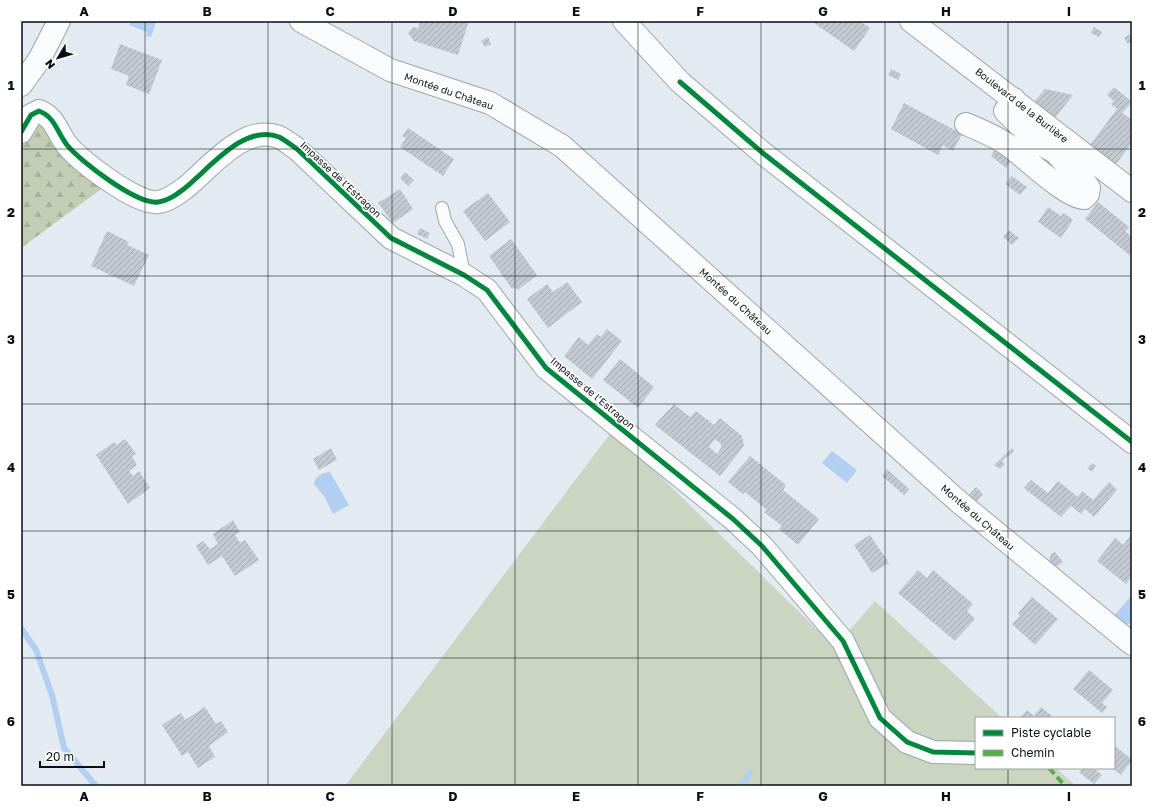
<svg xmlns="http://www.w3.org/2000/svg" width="1153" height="807" font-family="'Golos Text',sans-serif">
  <defs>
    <pattern id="forest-firs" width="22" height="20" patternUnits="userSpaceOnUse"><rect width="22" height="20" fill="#c2cdb3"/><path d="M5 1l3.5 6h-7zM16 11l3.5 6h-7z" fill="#a5af99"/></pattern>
    <pattern id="building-hatch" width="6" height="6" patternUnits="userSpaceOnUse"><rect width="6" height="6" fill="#c3c9d0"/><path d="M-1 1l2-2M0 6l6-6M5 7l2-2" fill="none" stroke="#a6abb2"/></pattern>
  </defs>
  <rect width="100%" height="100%" fill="#e2eaf2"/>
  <path fill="#cbd5c1" d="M613,430L835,647L875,601L1002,718H976V768H1056L1076,786H345Z"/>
  <path fill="url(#forest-firs)" d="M39,122L104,187L21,248V145L34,124Z"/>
  <g fill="#b2cff1">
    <path d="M131,21L156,22L151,37L146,36L147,32L129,25Z"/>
    <path d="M832,451L857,470L847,483L822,463Z"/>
    <path d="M330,472L349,505L333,514L324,496L314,484L316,478L323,473Z"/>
    <path d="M1132,595V620L1129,624H1122L1113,617Z"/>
  </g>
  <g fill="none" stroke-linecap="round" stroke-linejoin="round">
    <g stroke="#b2cff1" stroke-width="6">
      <path d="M21,628L36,650L52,695L64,748L96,786"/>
      <path d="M741,786L750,773"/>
    </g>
  </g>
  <g fill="url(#building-hatch)" fill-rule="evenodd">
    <path d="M420,21H469L458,55L414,41L408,33L413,27L418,28Z"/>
    <path d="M815,21H860L870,28L854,51L814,23Z"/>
    <path d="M1094,27L1102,32L1099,37L1091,33Z"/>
    <path d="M1129,34L1132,41L1128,44L1124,38Z"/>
    <path d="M488,37L491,44L485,47L481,41Z"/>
    <path d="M120,44L162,60L149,94L126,85L129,76L111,69Z"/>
    <path d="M891,69L901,74L898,80L888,75Z"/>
    <path d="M1114,87L1132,102L1122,113L1132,120V143L1116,164L1090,145L1117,109L1111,104L1114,101L1107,95Z"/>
    <path d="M1045,89L1073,95L1055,118L1034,102Z"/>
    <path d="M904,103L962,134L953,151L943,145L938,155L891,129Z"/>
    <path d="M408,128L454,159L443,176L400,147L406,138L402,136Z"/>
    <path d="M996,148L1012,160L1006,168L991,156Z"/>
    <path d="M405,172L414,180L408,186L400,178Z"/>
    <path d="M1012,176L1027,187L1020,195L1005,184Z"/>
    <path d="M400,189L413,209L393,223L378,203Z"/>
    <path d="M488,193L510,222L485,241L463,211Z"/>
    <path d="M1098,202L1129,227L1125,231L1132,237V257L1085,219Z"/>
    <path d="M1048,207L1061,216L1064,213L1073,220L1061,238L1038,222Z"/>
    <path d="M420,228L430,233L427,239L417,234Z"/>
    <path d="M1009,230L1019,238L1012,245L1003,237Z"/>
    <path d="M107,231L129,242L127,245L149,255L134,286L91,266Z"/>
    <path d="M511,239L537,275L518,290L515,287L512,289L489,256Z"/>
    <path d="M567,282L582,302L548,328L527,299L547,284L553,292Z"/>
    <path d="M607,329L622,341L592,379L564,356L579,337L588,345L597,334L601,337Z"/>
    <path d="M620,359L654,387L638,408L603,380Z"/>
    <path d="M674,404L690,417L696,411L714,425L720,418L742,436L744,446L720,476L655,425ZM715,439L721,444V448L717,454L709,447Z"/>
    <path d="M125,439L136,454L132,456L137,465L129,471L133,476L139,471L150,488L128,504L96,455L114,442L117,445Z"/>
    <path d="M331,448L337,460L319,470L313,459Z"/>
    <path d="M1012,448L1014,451L1002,461L1005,464L1000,469L994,465Z"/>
    <path d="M750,456L786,485L783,490L819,519L798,545L779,529L782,526L764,512L767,510L745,492L743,494L728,482Z"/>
    <path d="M1092,463L1096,466L1092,472L1087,468Z"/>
    <path d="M887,469L909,489L904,495L882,476Z"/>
    <path d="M1031,480L1048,493L1058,481L1078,497L1082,491L1093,500L1109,482L1117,490L1094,517L1085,509L1081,514L1071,506L1061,517L1024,488Z"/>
    <path d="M976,487L983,494L975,503L968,496Z"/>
    <path d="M233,520L240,532L235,535L240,543L245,540L259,560L235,576L222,556L208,565L196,546L203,541L210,549L218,544L213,534Z"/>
    <path d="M870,535L889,563L872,573L854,545Z"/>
    <path d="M1131,535L1132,576L1126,584L1097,561L1115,538L1123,545Z"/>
    <path d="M1055,552L1063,562L1054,568L1049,561L1051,554Z"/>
    <path d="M918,570L927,578L933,570L973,604L967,611L975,619L955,641L898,593Z"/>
    <path d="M1032,597L1058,619L1035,645L1012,624L1020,616L1018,613Z"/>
    <path d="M1089,670L1113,690L1102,703L1107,707L1102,713L1073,689Z"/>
    <path d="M205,707L216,724L221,721L228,732L209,746L215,757L198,768L188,752L182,756L162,725L181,713L185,720Z"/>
    <path d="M1041,707L1052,716L1050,718H1020L1027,710L1034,716Z"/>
    <path d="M1115,746L1132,760L1121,775L1112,768H1114Z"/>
    <path d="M1083,768H1093L1102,775L1094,784L1079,772Z"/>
  </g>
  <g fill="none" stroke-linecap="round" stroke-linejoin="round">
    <g stroke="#9fa5ab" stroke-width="14">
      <path id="service" d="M442,208L445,221L458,244L464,275"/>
    </g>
    <g stroke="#9fa5ab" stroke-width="24">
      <g id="minor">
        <path d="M911,21L1132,191"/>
        <path d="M966,124C980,130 995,136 1008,145C1026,158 1065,197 1084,198L1088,194L1089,188L1085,182L1070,169L1055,152L1038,143L1005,111L1014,99"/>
        <path d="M21,132L31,115L39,111C55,117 57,132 67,145C80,161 137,205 158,202C168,201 177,194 185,188C209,169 244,123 279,137C285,140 291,145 297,149L391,238L464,275L487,290L546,368L733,519L762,546L843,641L880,718L907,742L933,752L976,753"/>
      </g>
    </g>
    <g stroke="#9fa5ab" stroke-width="24">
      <g id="tertiary">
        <path d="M301,21L390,70L490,103L562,146L959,502L1132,644"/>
        <path d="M21,85L39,60L59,21"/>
      </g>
    </g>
    <g stroke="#9fa5ab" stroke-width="24">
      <path id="secondary" d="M624,21L680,82L764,154L1132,442"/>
    </g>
    <use href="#service" stroke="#fbfcfd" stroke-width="12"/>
    <use href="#minor" stroke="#fbfcfd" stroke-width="22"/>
    <use href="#tertiary" stroke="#fbfcfd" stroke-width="22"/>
    <use href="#secondary" stroke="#fbfcfd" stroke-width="22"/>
    <path stroke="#54b044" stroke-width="4" stroke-dasharray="8 4" stroke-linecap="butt" d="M1049,768L1065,786"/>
    <g stroke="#fff" stroke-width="8">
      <g id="cycleway">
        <path d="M680,82L764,154L1132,442"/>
        <path d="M21,132L31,115L39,111C55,117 57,132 67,145C80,161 137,205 158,202C168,201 177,194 185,188C209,169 244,123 279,137C285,140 291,145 297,149L391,238L464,275L487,290L546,368L733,519L762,546L843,641L880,718L907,742L933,752L976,753"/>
      </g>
    </g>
    <use href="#cycleway" stroke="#00873e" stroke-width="5"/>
  </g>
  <path fill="none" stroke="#0a0f14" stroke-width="1" stroke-opacity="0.55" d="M145,21V786M268,21V786M392,21V786M515,21V786M638,21V786M761,21V786M885,21V786M1008,21V718M21,149H1132M21,276H1132M21,404H1132M21,531H1132M21,658H1132M1008,768V786"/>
  <g text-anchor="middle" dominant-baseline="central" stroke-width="3.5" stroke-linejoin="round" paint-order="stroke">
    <g font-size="10" fill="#0a0f14" stroke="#fff">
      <text transform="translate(449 91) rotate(19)">Montée du Château</text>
      <text transform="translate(1022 105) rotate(38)">Boulevard de la Burlière</text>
      <text transform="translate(341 179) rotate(43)">Impasse de l’Estragon</text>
      <text transform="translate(736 301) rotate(42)">Montée du Château</text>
      <text transform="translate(593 393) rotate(40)">Impasse de l’Estragon</text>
      <text transform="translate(978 517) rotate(41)">Montée du Château</text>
    </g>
  </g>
  <rect width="1153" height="807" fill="none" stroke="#ffffff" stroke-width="44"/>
  <rect x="975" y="717" width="140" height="52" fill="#ffffff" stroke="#9d9fa1"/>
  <rect x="983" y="730" width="20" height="6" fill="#00873e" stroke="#9d9fa1"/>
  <text x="1011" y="737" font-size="12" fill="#0a0f14">Piste cyclable</text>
  <rect x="983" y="750" width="20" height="6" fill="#54b044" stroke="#9d9fa1"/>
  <text x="1011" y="757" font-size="12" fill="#0a0f14">Chemin</text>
  <g transform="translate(58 58) rotate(232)" stroke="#ffffff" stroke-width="3" paint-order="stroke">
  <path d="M0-3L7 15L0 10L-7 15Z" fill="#0a0f14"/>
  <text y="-6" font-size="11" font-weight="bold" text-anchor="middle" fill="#0a0f14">N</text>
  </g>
  <path d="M40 761v6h64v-6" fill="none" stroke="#0a0f14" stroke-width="2"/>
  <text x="46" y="761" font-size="12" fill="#0a0f14" stroke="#ffffff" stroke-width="3" paint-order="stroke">20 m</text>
  <rect x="22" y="22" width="1109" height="763" fill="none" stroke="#0a0f14" stroke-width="1.5"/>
  <g font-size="13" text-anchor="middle" font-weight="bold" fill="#0a0f14">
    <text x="84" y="16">A</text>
    <text x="207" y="16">B</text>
    <text x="330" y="16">C</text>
    <text x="453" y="16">D</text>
    <text x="576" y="16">E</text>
    <text x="700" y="16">F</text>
    <text x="823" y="16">G</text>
    <text x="946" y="16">H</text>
    <text x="1069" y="16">I</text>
    <text x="11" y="90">1</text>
    <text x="1142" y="90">1</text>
    <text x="11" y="217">2</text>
    <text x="1142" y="217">2</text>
    <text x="11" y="344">3</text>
    <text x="1142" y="344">3</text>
    <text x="11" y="472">4</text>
    <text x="1142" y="472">4</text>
    <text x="11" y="599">5</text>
    <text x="1142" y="599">5</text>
    <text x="11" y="726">6</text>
    <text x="1142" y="726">6</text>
    <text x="84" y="801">A</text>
    <text x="207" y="801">B</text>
    <text x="330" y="801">C</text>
    <text x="453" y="801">D</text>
    <text x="576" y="801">E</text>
    <text x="700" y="801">F</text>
    <text x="823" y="801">G</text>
    <text x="946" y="801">H</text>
    <text x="1069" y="801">I</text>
  </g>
</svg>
